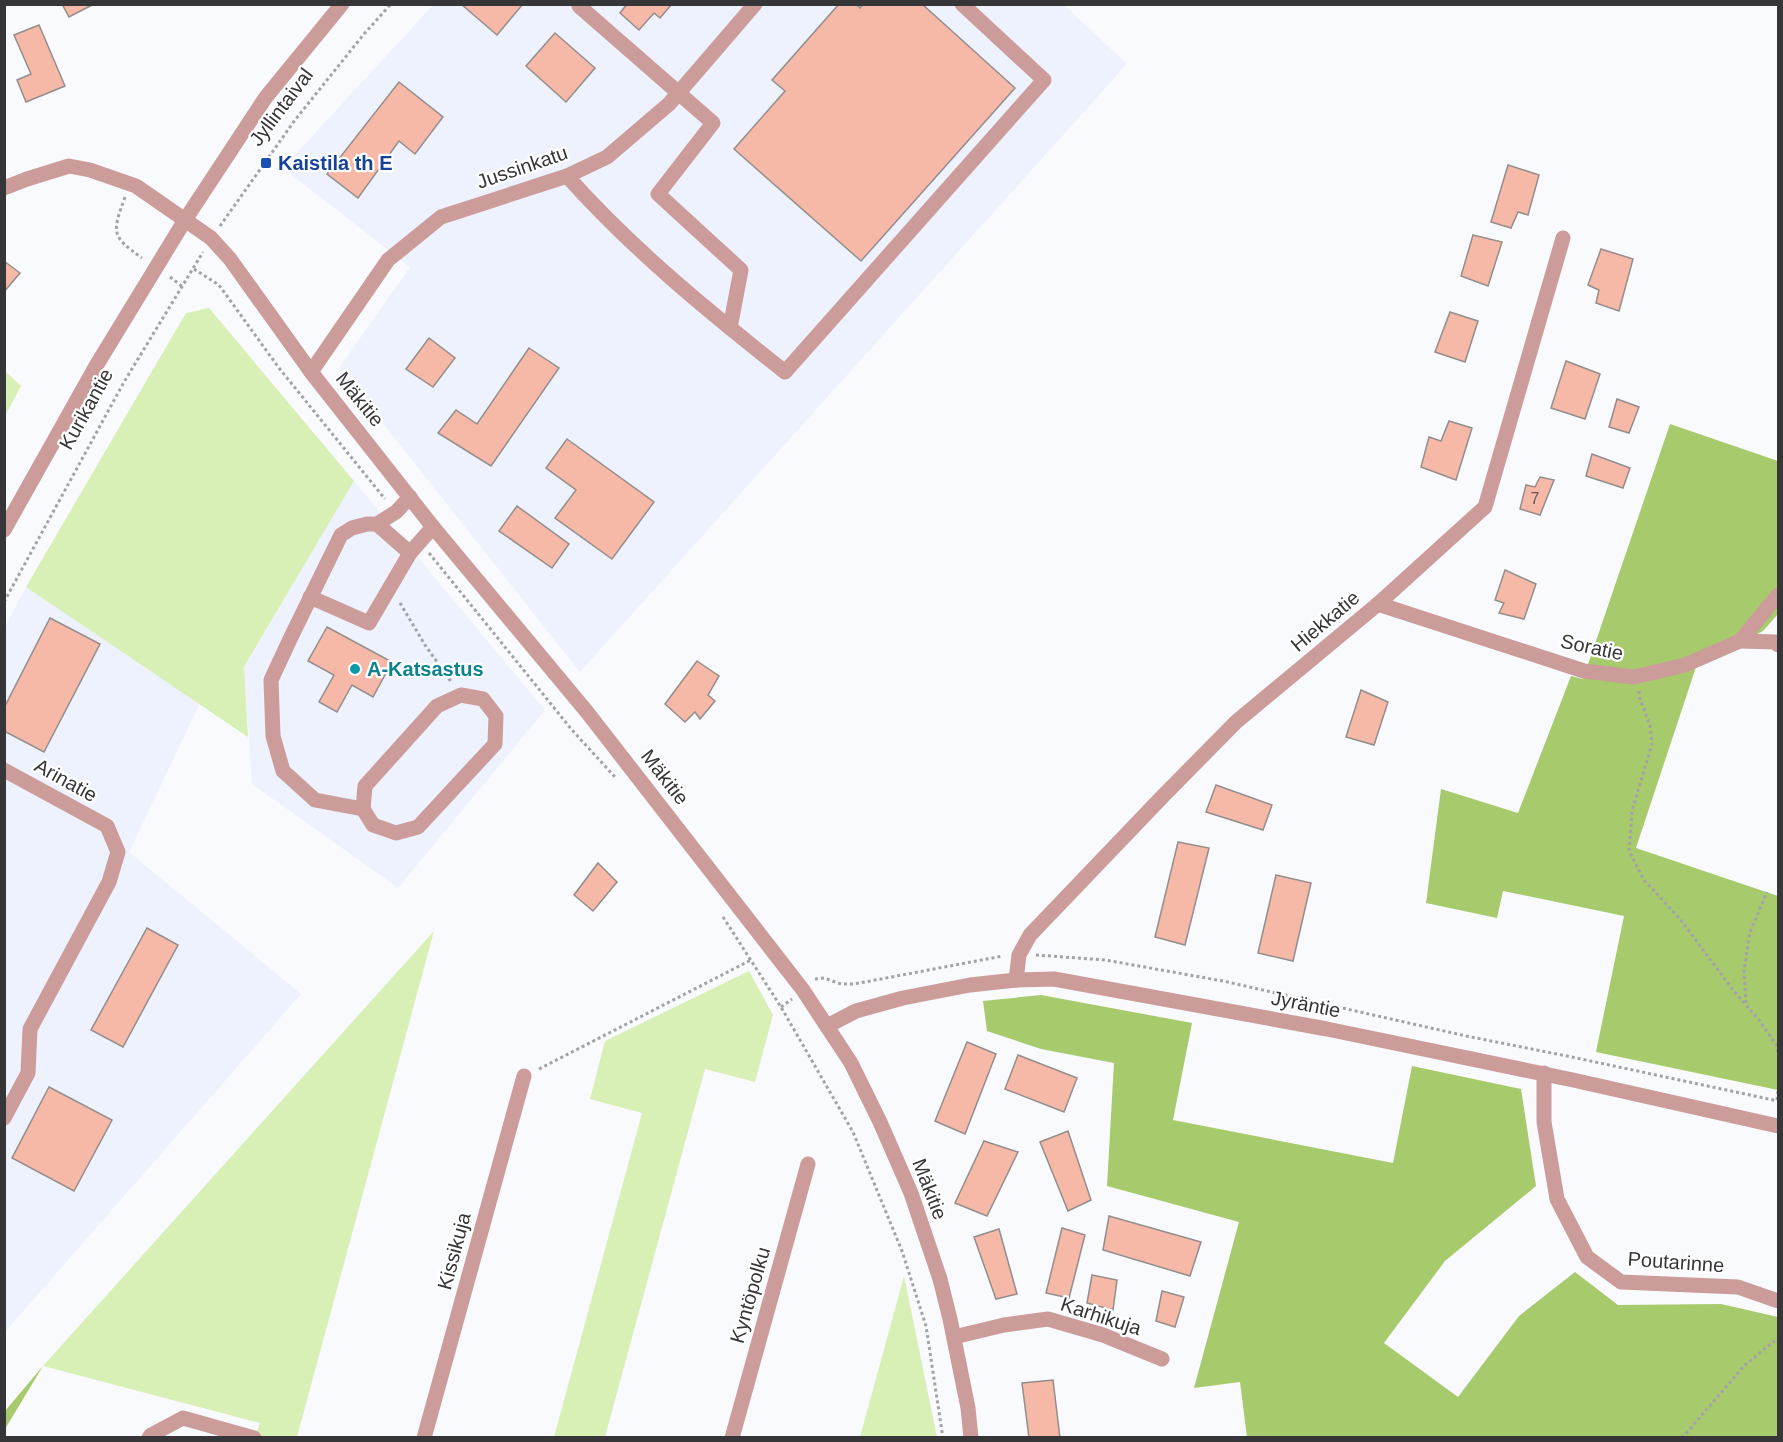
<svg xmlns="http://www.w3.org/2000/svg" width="1783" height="1442" font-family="Arial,sans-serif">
  <rect width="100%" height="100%" fill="#f9fafe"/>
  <g fill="#eef2fe">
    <path d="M433,5H1064L1127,64L580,672L339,368L410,267L283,168Z"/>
    <path d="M354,481L545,710L398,888L252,784L244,668Z"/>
    <path d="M26,587L200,703L129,852L301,994L5,1332L4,629Z"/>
  </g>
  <g fill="#d8efb6">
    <path d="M209,308L354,481L244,667L248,737L26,587L186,313Z"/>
    <path d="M5,371L21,386L5,416Z"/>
    <path d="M434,931L297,1437H255L260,1423L43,1366Z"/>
    <path d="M749,971L773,1015L755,1082L705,1069L605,1437H554L642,1113L590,1099L605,1041Z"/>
    <path d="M904,1276L937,1437H860Z"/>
  </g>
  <g fill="#a7ca6d">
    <path d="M1670,424L1778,461V614L1763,631L1696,667L1636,848L1778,896V1090L1596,1052L1624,916L1503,891L1497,918L1426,903L1441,789L1518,813L1571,676L1583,679Z"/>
    <path d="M1041,995L1192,1023L1173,1120L1393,1163L1412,1066L1521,1089L1536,1186L1445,1261L1384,1343L1458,1397L1519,1316L1575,1272L1618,1305L1721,1304L1778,1317V1436L1777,1438L1247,1437L1240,1382L1194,1388L1239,1222L1107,1186L1114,1063L1041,1049L987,1031L983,1001Z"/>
    <path d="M43,1366L5,1429V1411Z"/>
  </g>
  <g fill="#f6b8a7" stroke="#938d8c" stroke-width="1.5">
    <path d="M62,4H94L69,17Z"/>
    <path d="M461,4H523L497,35Z"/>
    <path d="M627,4H672L660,18L654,13L639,30L620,13Z"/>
    <path d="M839,4H856L860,8L863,4H922L1015,88L861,261L734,149L785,91L772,80Z"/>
    <path d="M39,25L65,86L26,102L17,80L31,74L14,35Z"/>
    <path d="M555,33L595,68L566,102L526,66Z"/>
    <path d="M399,82L443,117L415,154L399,141L358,198L327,174Z"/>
    <path d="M1508,165L1539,175L1528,215L1518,212L1511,228L1491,222Z"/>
    <path d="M1473,235L1502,242L1488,286L1461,276Z"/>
    <path d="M1601,249L1633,259L1619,311L1596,303L1599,290L1588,285Z"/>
    <path d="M4,261L20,273L4,292Z"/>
    <path d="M1450,312L1478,321L1465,362L1435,352Z"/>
    <path d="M429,338L455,358L433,387L406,369Z"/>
    <path d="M529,348L559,368L491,466L438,433L456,410L477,424Z"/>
    <path d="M1566,361L1600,374L1585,419L1551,408Z"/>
    <path d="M1617,399L1639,407L1629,433L1609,427Z"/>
    <path d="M1449,421L1472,428L1456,480L1421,467L1429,437L1441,441Z"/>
    <path d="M567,439L654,502L612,559L555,518L576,490L546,468Z"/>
    <path d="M1592,454L1630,468L1623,488L1586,476Z"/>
    <path d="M1540,477L1554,480L1540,515L1520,509L1526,485L1535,487Z"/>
    <path d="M517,506L569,544L552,568L499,531Z"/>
    <path d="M1505,570L1536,584L1524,619L1499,613L1504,603L1495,600Z"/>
    <path d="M50,618L100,644L44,752L4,731V708Z"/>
    <path d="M327,627L392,662L373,697L352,685L337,712L319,702L334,675L308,661Z"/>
    <path d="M697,661L719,676L708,695L715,701L700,719L695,712L685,722L665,704Z"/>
    <path d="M1361,690L1388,702L1374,745L1346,737Z"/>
    <path d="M1216,785L1272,805L1263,830L1206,812Z"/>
    <path d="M1178,842L1209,848L1185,945L1155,937Z"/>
    <path d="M598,863L617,882L593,911L574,895Z"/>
    <path d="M1276,875L1311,883L1293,961L1258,953Z"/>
    <path d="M147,928L178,945L123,1047L91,1030Z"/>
    <path d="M967,1042L996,1054L965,1134L935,1121Z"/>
    <path d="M1018,1055L1077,1078L1064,1112L1005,1089Z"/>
    <path d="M49,1087L112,1120L74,1191L12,1158Z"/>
    <path d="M1068,1131L1091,1200L1068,1211L1040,1142Z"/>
    <path d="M984,1141L1018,1152L987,1216L955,1203Z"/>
    <path d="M1109,1216L1201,1242L1190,1276L1103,1250Z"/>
    <path d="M1062,1228L1085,1235L1069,1298L1046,1293Z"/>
    <path d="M999,1229L1017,1294L996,1299L974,1237Z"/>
    <path d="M1092,1275L1117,1280L1113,1310L1087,1303Z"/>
    <path d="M1162,1291L1184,1297L1175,1327L1156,1321Z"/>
    <path d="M1053,1380L1060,1438H1029L1022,1383Z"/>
  </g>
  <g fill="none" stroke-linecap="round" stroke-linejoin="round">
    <g stroke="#a2a3a6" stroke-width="3" stroke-dasharray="3 3" stroke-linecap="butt">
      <path d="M125,197C112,233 111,236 142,258"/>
      <path d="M220,226L295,120L364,34L391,4"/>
      <path d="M194,269L219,285L279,368L385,499"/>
      <path d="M170,277L183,287"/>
      <path d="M429,553L572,730L615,777"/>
      <path d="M4,602L124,382L203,252"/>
      <path d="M400,603L425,645L452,683"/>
      <path d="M1639,691V696L1650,725L1652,744L1632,811L1629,851L1644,880L1680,919L1733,990L1759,1020L1777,1046L1778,1053"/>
      <path d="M723,917L781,1007L853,1132L902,1251L926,1326L943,1438"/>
      <path d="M1036,955L1105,960L1223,981L1466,1036L1567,1056L1778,1101"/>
      <path d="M815,979L824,978L841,984H854L1003,956"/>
      <path d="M1746,1003L1744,971L1750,932L1767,892"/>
      <path d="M781,1007L792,999"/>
      <path d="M539,1069L751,960"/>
      <path d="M1777,1100L1778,1091"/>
      <path d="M1682,1438L1744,1366L1778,1338"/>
    </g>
    <g stroke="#cb9c9a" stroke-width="15">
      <path d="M579,6L713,123L658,194L741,270L730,328"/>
      <path d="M567,176C632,249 708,311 785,372L1044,80L962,4"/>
      <path d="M4,188L27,179L69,166L90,170L136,186L211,238L230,259L311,372L433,527L587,712L803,990L851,1063L880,1122L911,1193L940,1279L950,1319L968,1408L971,1438"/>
      <path d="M311,372L388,260L441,217L567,176L607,157L669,104L755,4"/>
      <path d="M4,530L96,366L185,220L266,97L342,4"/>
      <path d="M410,553L433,527"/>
      <path d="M310,597L369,623L410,553L377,524"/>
      <path d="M1378,604L1584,671L1634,677L1685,665L1740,641L1778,595"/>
      <path d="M1740,641L1776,642L1778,645"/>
      <path d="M4,770L107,826L118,852L109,882L30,1029L28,1073L4,1118"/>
      <path d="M363,809L365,786L437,706L461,695L483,699L496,716L495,744L418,827L396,833L373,825L363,809L315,800L283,771L273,736L271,680L291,637L341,535L352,528L367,524H377L396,512L410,497"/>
      <path d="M1016,980L1019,955L1030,935L1163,796L1236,722L1378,604L1485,507L1563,238"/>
      <path d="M827,1026L856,1011L903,998L970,985L1016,980L1054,979L1327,1029L1573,1080L1778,1126"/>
      <path d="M1544,1073V1122L1557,1199L1587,1257L1621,1282L1738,1287L1778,1301"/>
      <path d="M954,1337L1004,1325L1048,1319L1103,1335L1162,1359"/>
      <path d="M149,1438L151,1435L183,1418L254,1438"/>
      <path d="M424,1438L524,1076"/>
      <path d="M732,1438L808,1164"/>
    </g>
  </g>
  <rect fill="#1a4fb4" stroke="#fff" stroke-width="2" x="260" y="157" width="12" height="12" rx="3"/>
  <circle fill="#0f9aa8" stroke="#fff" stroke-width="2" cx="355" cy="669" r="6"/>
  <g text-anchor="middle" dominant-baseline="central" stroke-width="4.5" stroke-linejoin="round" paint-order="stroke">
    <g font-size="16" fill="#665654">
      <text x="1535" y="498">7</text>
    </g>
    <g font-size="20" fill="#363638" stroke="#fff">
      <text transform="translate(281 107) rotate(-53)">Jyllintaival</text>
      <text transform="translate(522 167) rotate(-19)">Jussinkatu</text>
      <text transform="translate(360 399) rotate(51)">Mäkitie</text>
      <text transform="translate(86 409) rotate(-61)">Kurikantie</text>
      <text transform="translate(1325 621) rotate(-40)">Hiekkatie</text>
      <text transform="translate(1592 647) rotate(12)">Soratie</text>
      <text transform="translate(665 777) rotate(52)">Mäkitie</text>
      <text transform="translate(66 780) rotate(29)">Arinatie</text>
      <text transform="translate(1306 1004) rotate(11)">Jyräntie</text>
      <text transform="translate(930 1189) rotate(69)">Mäkitie</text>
      <text transform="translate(454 1251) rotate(-75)">Kissikuja</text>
      <text transform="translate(1676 1262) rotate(4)">Poutarinne</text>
      <text transform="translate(750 1295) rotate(-74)">Kyntöpolku</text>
      <text transform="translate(1101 1316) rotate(18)">Karhikuja</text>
    </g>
    <g font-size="20" font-weight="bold" fill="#164399" stroke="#fff" text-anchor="start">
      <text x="278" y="163">Kaistila th E</text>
    </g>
    <g font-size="20" font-weight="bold" fill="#0d838f" stroke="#fff" text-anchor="start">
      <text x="367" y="669">A-Katsastus</text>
    </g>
  </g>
  <rect width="1783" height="1442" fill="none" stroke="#363638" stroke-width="12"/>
</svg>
